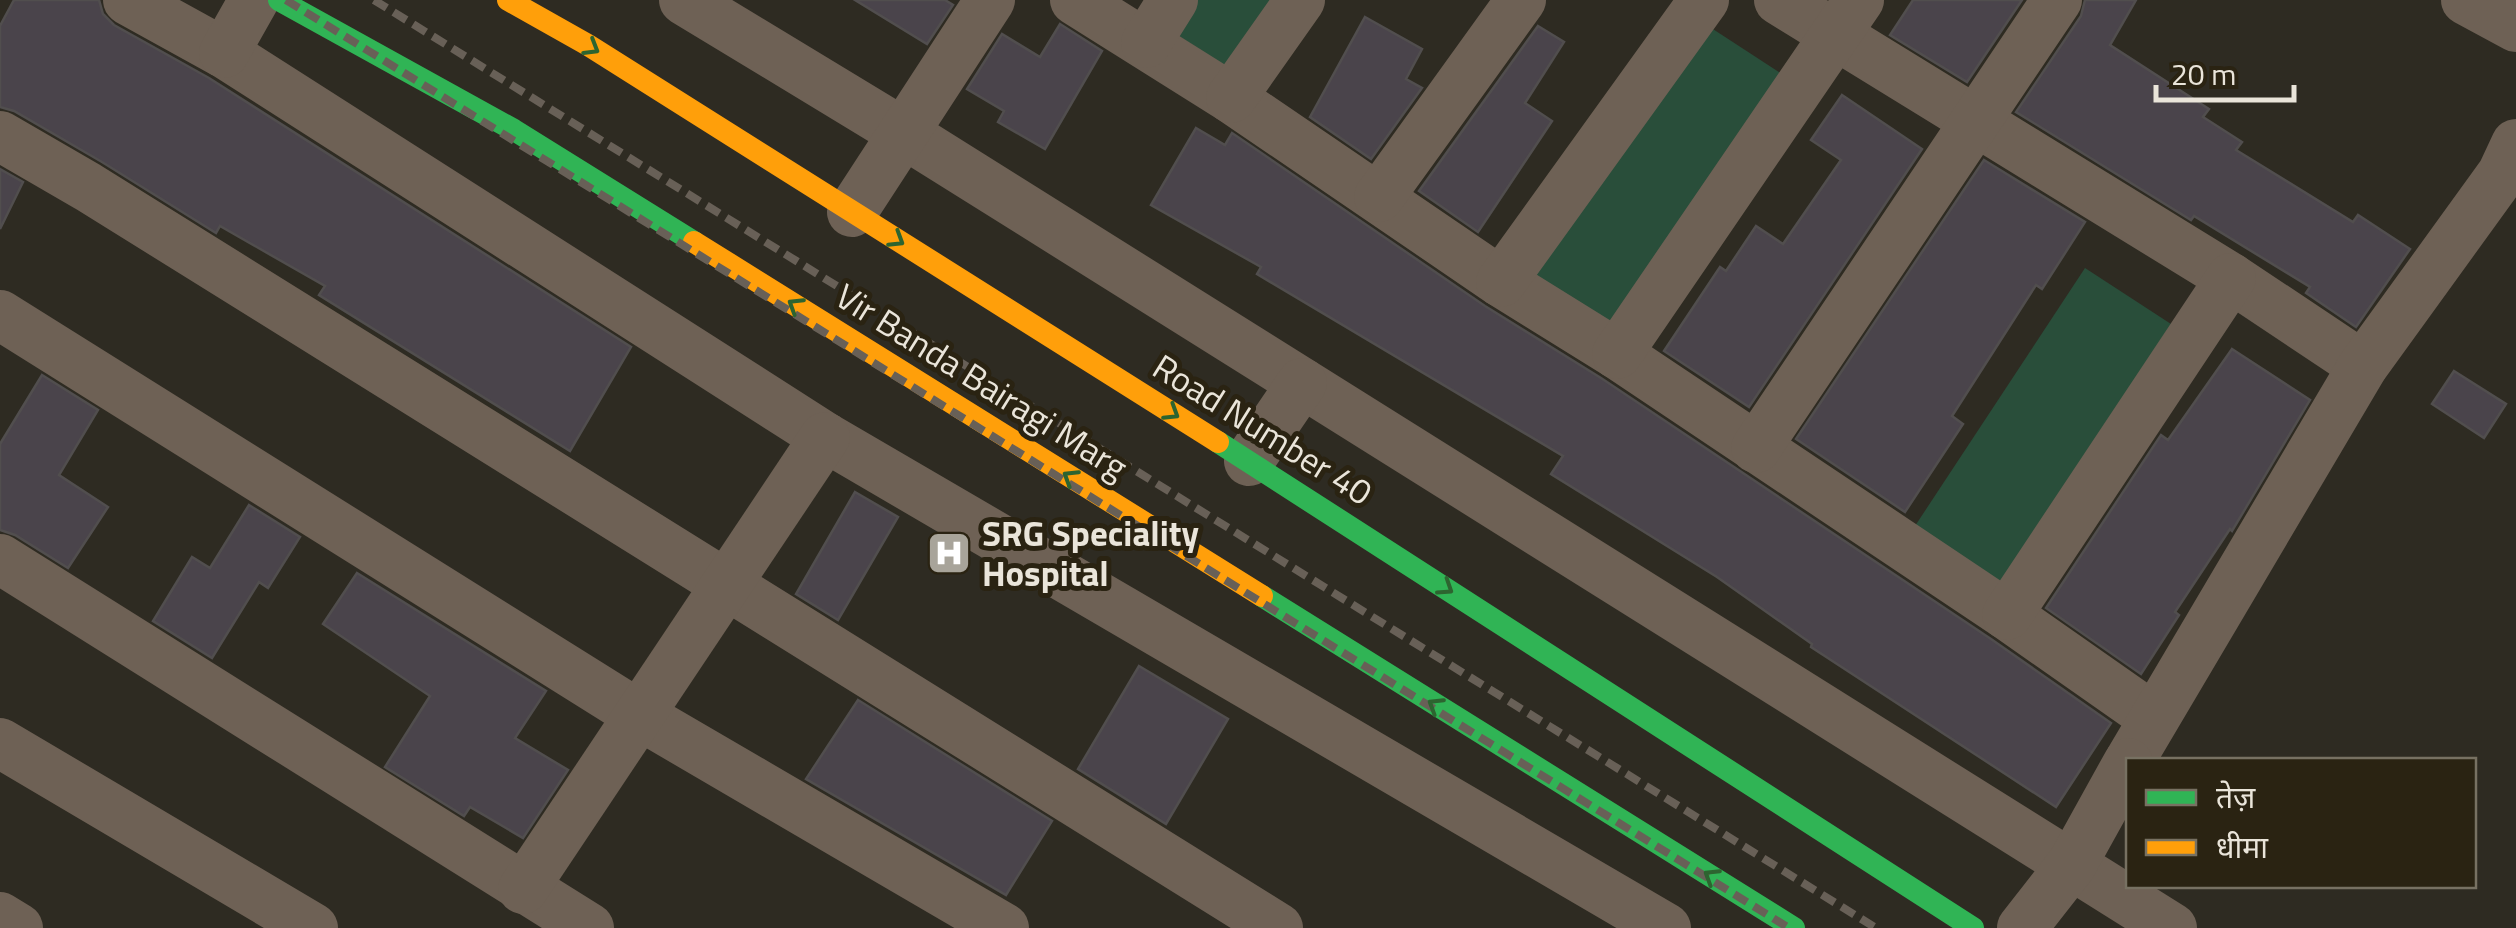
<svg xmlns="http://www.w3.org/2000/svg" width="2516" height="928" font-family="'Titillium Web','Noto Sans Devanagari',sans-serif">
  <rect width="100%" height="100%" fill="#2e2b22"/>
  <g fill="#294e3a">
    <path d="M1190,0H1283L1233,71L1171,31Z"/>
    <path d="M1699,20L1785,76L1616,334L1530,278Z"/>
    <path d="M2085,268L2171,324L2002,583L1915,526Z"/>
  </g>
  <g fill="#4a444b" stroke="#514e4e" stroke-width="2.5">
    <path d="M14,0H99L103,14L114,25L209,78L631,347L570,451L319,295L325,286L220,226L216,233L102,162L14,111L0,107V26Z"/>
    <path d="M855,0H945L953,5L927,44Z"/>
    <path d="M1913,0H2022L1967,82L1890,35Z"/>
    <path d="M2085,0H2136L2110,45L2209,109L2203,117L2242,142L2236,150L2353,222L2358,215L2410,249L2356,327L2306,293L2310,287L2194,216L2191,220L2016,112L2081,16Z"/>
    <path d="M1365,17L1422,49L1406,79L1422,88L1371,159L1310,117Z"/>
    <path d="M1060,24L1102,51L1045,149L998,122L1004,111L967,89L1002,34L1040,57Z"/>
    <path d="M1538,26L1564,42L1525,103L1552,121L1478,232L1419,191Z"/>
    <path d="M1842,95L1922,149L1749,407L1664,351L1720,267L1726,271L1756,226L1783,244L1841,160L1811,140Z"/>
    <path d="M1196,128L1225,145L1232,133L1485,306L1601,378L1991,639L2111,723L2056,807L1811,647L1812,644L1717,577L1551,474L1563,456L1257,274L1261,267L1151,205Z"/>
    <path d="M1984,160L2085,222L2042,289L2036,285L1952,416L1963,424L1905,512L1796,439Z"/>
    <path d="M0,169L23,182L0,229Z"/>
    <path d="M2232,349L2310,400L2232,531L2230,529L2175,612L2179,615L2141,674L2046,608L2161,435L2168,440Z"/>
    <path d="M2454,371L2506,404L2484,438L2432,404Z"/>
    <path d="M42,375L98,410L59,475L108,507L68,568L15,535L0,530V444Z"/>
    <path d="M855,492L898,517L838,620L796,594Z"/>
    <path d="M249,505L300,537L268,588L259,582L212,658L153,621L192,557L210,568Z"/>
    <path d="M357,573L546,691L515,738L568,770L523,838L470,807L464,816L385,767L430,696L323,624Z"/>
    <path d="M1139,666L1228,719L1166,824L1078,769Z"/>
    <path d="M858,700L1052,821L1006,895L806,779Z"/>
  </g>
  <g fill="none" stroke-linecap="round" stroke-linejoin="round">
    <g stroke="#6e6155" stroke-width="50">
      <path d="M128,0L224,53L825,437L1666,928"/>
      <path d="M684,0L905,134L2172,928"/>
      <path d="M1075,0L1231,98L1501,282L1617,354L2007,615L2154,718"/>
      <path d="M1779,0L2231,278L2363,366"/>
      <path d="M2466,0L2516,27"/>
      <path d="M1146,43L1173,0"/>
      <path d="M224,53L254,0"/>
      <path d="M1231,98L1300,0"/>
      <path d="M0,136L88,187L1278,928"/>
      <path d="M1379,197L1521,0"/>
      <path d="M852,212L990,0"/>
      <path d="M1501,282L1704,0"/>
      <path d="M0,315L639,715L1004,928"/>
      <path d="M1617,354L1859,0"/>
      <path d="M1756,448L2057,0"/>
      <path d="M1249,461L1302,383"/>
      <path d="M0,559L589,928"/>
      <path d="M2007,615L2231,278"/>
      <path d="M0,743L313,928"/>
      <path d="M2130,760L2363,366L2502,174L2516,144"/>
      <path d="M523,889L825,437"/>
      <path d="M0,917L18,928"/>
      <path d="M2022,928L2072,864L2128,763"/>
    </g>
    <g stroke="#30b455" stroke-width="22">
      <path d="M279,0L514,130L694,242"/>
      <path d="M1218,442L1973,928"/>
      <path d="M1262,596L1794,928"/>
    </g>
    <g stroke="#ff9f0a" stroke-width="22">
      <path d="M508,0L588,45L1218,442"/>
      <path d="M694,242L1262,596"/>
    </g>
    <g stroke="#686057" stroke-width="8" stroke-dasharray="15 8" stroke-linecap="butt">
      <path d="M286,0L1789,928"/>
      <path d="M374,0L1876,928"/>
    </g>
  </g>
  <defs><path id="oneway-chevron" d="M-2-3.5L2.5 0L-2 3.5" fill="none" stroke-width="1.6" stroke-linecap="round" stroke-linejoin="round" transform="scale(2.5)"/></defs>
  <g stroke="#2d6430">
    <use href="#oneway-chevron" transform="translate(592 48) rotate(31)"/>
    <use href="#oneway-chevron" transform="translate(897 240) rotate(32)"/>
    <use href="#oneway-chevron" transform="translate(795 305) rotate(-148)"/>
    <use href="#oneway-chevron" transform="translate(1172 413) rotate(32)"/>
    <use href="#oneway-chevron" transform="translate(1070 477) rotate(-148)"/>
    <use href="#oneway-chevron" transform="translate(1446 588) rotate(33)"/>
    <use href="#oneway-chevron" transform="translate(1435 705) rotate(-148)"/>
    <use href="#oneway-chevron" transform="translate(1711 876) rotate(-148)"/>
  </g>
  <defs>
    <g id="hospital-square" transform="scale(2.25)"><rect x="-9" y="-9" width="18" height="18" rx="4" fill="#a8a49a" stroke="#2a2312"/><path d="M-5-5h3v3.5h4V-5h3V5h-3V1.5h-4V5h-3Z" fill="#fff"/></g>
  </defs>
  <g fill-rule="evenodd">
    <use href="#hospital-square" x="949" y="553"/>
  </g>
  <g text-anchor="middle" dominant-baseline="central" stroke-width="10" stroke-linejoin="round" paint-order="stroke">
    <g font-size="35" fill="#eae5da" stroke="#2a2312">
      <text transform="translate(982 381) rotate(32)">Vir Banda Bairagi Marg</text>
      <text transform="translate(1263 429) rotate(32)">Road Number 40</text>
    </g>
    <g font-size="35" font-weight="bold" fill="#eae5da" stroke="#2a2312" text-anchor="start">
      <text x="982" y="533">SRG Speciality<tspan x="982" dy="40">Hospital</tspan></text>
    </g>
  </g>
  <rect x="2126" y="758" width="350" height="130" fill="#2a2312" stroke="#777162" stroke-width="2.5"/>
  <rect x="2146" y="790" width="50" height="15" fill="#30b455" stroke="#777162" stroke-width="2.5"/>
  <text x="2216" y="808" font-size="30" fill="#eae5da">तेज़</text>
  <rect x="2146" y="840" width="50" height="15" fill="#ff9f0a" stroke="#777162" stroke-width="2.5"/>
  <text x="2216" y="858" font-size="30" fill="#eae5da">धीमा</text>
  <path d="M2156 85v15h138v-15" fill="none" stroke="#eae5da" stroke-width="5"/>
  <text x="2171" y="85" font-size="30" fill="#eae5da" stroke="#2a2312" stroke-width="8" paint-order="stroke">20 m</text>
</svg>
